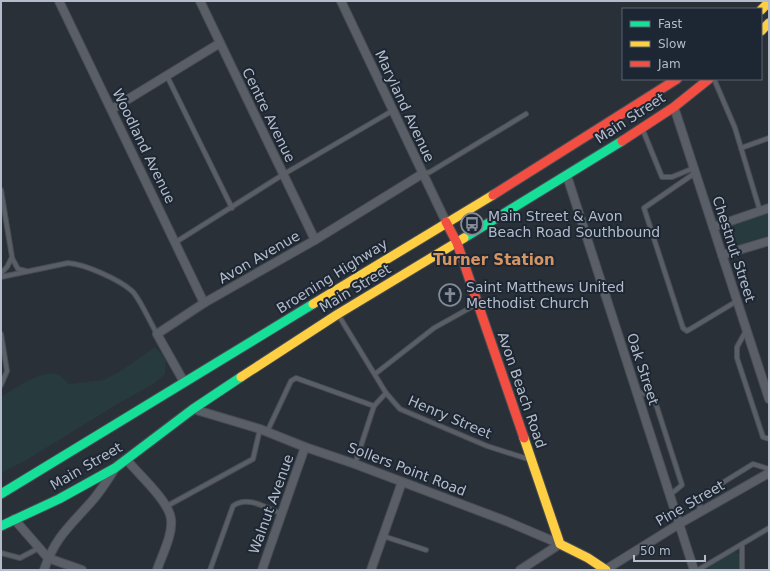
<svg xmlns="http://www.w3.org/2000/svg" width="770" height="571" font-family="'DejaVu Sans',sans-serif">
  <rect width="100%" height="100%" fill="#2a3038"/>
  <g fill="#273a3e">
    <path d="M769,212V235L739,245L731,244L727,235L729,225Z"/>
    <path d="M155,347L166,360L165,374L155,383L119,403L28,459L1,473V397C15,389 43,368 59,375C63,377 66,382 69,384L104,380L121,371Z"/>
    <path d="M733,551L739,554L741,560L739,570H703Z"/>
  </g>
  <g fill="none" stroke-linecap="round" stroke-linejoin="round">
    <g stroke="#484c53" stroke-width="6">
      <g id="lane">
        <path d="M167,76L232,208"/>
        <path d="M714,79L735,128L760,211"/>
        <path d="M642,128L662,177H672L694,168"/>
        <path d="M741,148L769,138"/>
        <path d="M695,173L644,208L683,328L687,331L737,301"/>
        <path d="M423,174L430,172L526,114"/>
        <path d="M1,190L12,257L7,267L1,273"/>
        <path d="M176,242L284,174L392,111"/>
        <path d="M12,258L18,269L26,271"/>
        <path d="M1,277L68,263C85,264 120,280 132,291C139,297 151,324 157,334"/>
        <path d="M339,316L386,393L400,409L487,446L528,459"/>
        <path d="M747,329L737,347V358L763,437L769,439"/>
        <path d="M1,334L7,371L1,385"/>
        <path d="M375,374L434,328L477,304"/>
        <path d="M637,391L654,398L682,485L670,495"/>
        <path d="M267,432L291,381L296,378L374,406"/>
        <path d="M355,464L374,406L386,393"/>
        <path d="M167,506L253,459L260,429"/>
        <path d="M699,512L701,496L753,464L769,469"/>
        <path d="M383,536L426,550"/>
        <path d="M1,553L20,558L39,548"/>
        <path d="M210,570L233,506C247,495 267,508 282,514"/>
        <path d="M698,570L742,544"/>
        <path d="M742,570V544L769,528"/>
      </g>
    </g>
    <g stroke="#484c53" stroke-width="10">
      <g id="street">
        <path d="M59,1L204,303"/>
        <path d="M200,1L315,240"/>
        <path d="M341,1L446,222"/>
        <path d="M674,107L769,399"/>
        <path d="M112,109L220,43"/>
        <path d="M567,176L694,570"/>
        <path d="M713,227L769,208"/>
        <path d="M722,255L769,241"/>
        <path d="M184,382L157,334L204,303L315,240L422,174"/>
        <path d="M193,409L260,429L305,447L355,464L506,521L560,544"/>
        <path d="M127,460C139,475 169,501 171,519C173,535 162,555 157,570"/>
        <path d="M14,519L48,558L82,570"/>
        <path d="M44,570C55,537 70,526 92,501C100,492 107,481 114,470"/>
        <path d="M262,570L305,447"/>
        <path d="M371,570L402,482"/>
        <path d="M520,570L560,544"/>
        <path d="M605,570L679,524L769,473"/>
      </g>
    </g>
    <g stroke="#484c53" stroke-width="11">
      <g id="fast">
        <path d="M464,238L622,141"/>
        <path d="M1,494L313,304"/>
        <path d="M1,526L59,499L115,468L193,409L241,377"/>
      </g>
    </g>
    <g stroke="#484c53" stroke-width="11">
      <g id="slow">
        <path d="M761,10L769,2"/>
        <path d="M761,31L769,23"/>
        <path d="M313,304L493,195"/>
        <path d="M241,377L338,314L464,238"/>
        <path d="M524,438L560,544L588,558L606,570"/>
      </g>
    </g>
    <g stroke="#484c53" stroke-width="11">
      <g id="jam">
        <path d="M622,141L674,107L709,79"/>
        <path d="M493,195L677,79"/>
        <path d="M446,222L457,243L524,438"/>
      </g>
    </g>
    <use href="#lane" stroke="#5a5e66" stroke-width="4"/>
    <use href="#street" stroke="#5a5e66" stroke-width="8"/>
    <use href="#fast" stroke="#16e098" stroke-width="9"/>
    <use href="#slow" stroke="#ffcf43" stroke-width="9"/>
    <use href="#jam" stroke="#f24e42" stroke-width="9"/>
  </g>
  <defs>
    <g id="bus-ring" transform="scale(1.15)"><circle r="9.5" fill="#1d2633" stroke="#848b96" stroke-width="1.5"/><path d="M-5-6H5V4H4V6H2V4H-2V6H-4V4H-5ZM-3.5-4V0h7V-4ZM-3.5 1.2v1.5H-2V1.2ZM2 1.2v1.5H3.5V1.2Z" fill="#848b96"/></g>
    <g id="church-ring" transform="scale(1.15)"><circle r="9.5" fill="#1d2633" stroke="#848b96" stroke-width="1.5"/><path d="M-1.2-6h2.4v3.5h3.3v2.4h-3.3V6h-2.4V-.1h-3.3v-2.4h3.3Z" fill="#848b96"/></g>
  </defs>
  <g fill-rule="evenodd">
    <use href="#bus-ring" x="472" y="224"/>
    <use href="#church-ring" x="450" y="295"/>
  </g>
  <g text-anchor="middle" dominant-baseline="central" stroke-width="4" stroke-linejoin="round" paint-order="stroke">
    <g font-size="14" fill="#b4bcc9" stroke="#1d2633">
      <text transform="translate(405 106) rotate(65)">Maryland Avenue</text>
      <text transform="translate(269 115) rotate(64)">Centre Avenue</text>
      <text transform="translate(630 118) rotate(-33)">Main Street</text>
      <text transform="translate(144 146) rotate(64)">Woodland Avenue</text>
      <text transform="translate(734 249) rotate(72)">Chestnut Street</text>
      <text transform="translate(259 257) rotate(-30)">Avon Avenue</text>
      <text transform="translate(332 276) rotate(-32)">Broening Highway</text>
      <text transform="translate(355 288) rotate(-31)">Main Street</text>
      <text transform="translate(643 369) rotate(72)">Oak Street</text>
      <text transform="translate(522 390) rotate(71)">Avon Beach Road</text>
      <text transform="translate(450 417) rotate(23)">Henry Street</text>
      <text transform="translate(86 466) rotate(-30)">Main Street</text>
      <text transform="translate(407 469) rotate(21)">Sollers Point Road</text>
      <text transform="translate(690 503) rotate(-30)">Pine Street</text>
      <text transform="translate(271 504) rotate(-70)">Walnut Avenue</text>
    </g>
    <g font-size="14" fill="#b4bcc9" stroke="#1d2633" text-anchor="start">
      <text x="488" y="216">Main Street &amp; Avon<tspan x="488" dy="16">Beach Road Southbound</tspan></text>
      <text x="466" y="287">Saint Matthews United<tspan x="466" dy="16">Methodist Church</tspan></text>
    </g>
    <g font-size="15" font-weight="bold" fill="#d59563" stroke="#1d2633">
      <text x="494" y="260">Turner Station</text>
    </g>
  </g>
  <rect width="770" height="571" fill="none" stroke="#b4bcc9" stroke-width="4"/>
  <rect x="622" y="8" width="140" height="72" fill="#1d2633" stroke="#59626f"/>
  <rect x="630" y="21" width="20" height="6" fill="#16e098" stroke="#59626f"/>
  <text x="658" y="28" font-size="12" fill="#b4bcc9">Fast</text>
  <rect x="630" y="41" width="20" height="6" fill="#ffcf43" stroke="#59626f"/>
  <text x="658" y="48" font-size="12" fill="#b4bcc9">Slow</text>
  <rect x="630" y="61" width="20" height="6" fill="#f24e42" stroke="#59626f"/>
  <text x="658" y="68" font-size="12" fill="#b4bcc9">Jam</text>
  <path d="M634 555v6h71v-6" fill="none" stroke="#b4bcc9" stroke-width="2"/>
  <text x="640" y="555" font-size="12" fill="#b4bcc9" stroke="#1d2633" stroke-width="3" paint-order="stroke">50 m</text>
</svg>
